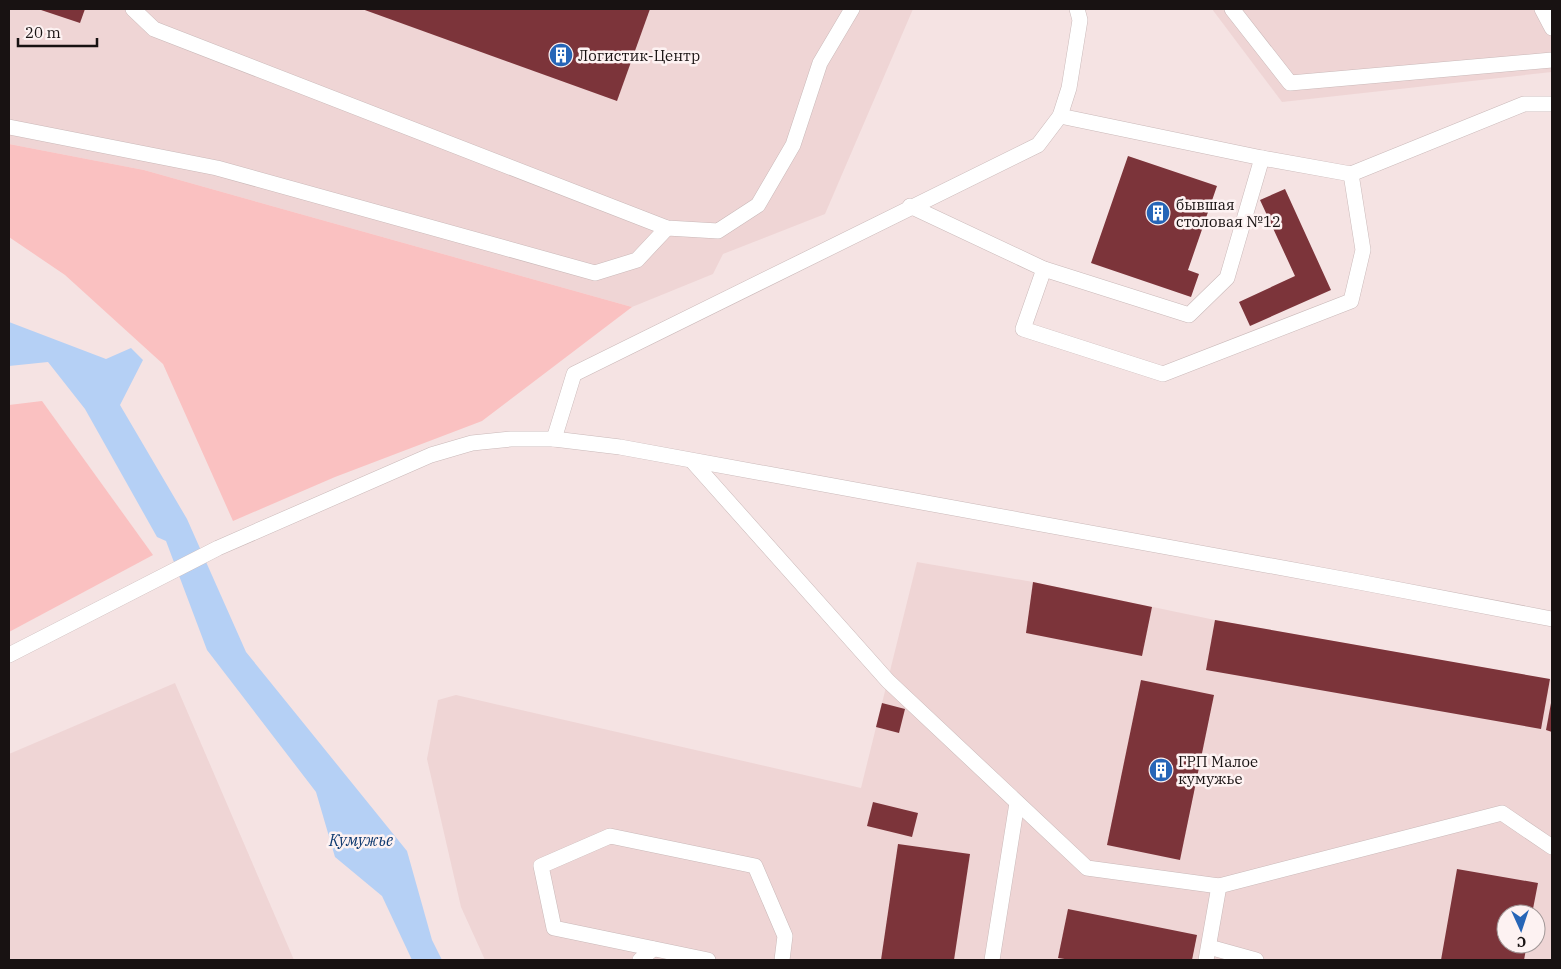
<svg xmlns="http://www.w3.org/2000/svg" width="1561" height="969" font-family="'IBM Plex Serif',serif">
  <rect width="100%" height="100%" fill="#f5e3e3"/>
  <g fill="#efd5d5" fill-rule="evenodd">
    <path d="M9,9H913L825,214L723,254L713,274L632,307L144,170L9,144Z"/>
    <path d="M1212,9H1552V72L1282,102Z"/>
    <path d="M917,562L1033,582L1215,620L1552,680V960H485L461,907L427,759L438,700L456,695L861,788ZM1506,914H1536V944H1506Z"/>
    <path d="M175,683L294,960H9V754Z"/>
  </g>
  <g fill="#fac1c1">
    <path d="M9,144L144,170L632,307L482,421L335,477L233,521L163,364L65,275L9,237Z"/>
    <path d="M42,401L153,555L9,632V405Z"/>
  </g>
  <path fill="#b5d0f5" d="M9,322L106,359L131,348L143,360L120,405L187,519L246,652L407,851L432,940L442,960H412L382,896L335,857L316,792L207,650L166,541L157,537L85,409L48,362L9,366Z"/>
  <g fill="#7c343a">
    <path d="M38,9H85L80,23Z"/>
    <path d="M362,9H650L617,101Z"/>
    <path d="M1128,156L1217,186L1188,270L1199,274L1191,297L1091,263Z"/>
    <path d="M1285,189L1331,290L1250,326L1239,302L1295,276L1260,200Z"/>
    <path d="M1033,582L1152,607L1142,656L1026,633Z"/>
    <path d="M1215,620L1550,679L1541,729L1206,670Z"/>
    <path d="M1141,680L1214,695L1180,860L1107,845Z"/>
    <path d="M882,703L905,709L899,733L876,727Z"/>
    <path d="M1551,703H1552V732L1546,730Z"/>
    <path d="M873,802L918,813L912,837L867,826Z"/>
    <path d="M898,844L970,854L954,960H881Z"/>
    <path d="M1457,869L1538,883L1532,914H1506V944H1527L1524,960H1441Z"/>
    <path d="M1068,909L1197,935L1192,960H1071L1058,958Z"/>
  </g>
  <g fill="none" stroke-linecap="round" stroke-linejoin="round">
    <g stroke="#cab9b9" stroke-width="16">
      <g id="service">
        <path d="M133,9L154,29L667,228L718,231L758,205L793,145L820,63L852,9"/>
        <path d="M1232,9L1290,83L1552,60"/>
        <path d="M1542,9L1552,28"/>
        <path d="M9,127L217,168L595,273L637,260L667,228"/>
        <path d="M1262,158L1351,174L1524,104H1552"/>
        <path d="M910,206L1044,269L1189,315L1227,278L1262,158L1060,116"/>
        <path d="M1044,269L1023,329L1163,374L1351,301L1363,250L1351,174"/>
        <path d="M554,439L574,374L1038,145L1060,116L1069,88L1080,20L1077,9"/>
        <path d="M693,462L888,681L1087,868L1219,886L1502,813L1552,847"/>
        <path d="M9,655L218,548L431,455L472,443L511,439H554L620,447L1359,582L1552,619"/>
        <path d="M1209,947L1256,960"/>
        <path d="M640,960L653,949"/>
        <path d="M708,960L554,928L541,866L610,836L755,866L785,936L782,960"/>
        <path d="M992,960L1017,803"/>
        <path d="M1206,960L1219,886"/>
      </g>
    </g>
    <use href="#service" stroke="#fff" stroke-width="15"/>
  </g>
  <defs>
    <g id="building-disc" transform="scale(1.25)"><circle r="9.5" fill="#2665b7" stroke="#fdf2f2"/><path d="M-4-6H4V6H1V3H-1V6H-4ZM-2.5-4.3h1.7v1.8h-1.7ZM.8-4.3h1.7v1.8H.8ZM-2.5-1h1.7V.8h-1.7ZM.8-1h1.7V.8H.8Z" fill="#fff"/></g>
  </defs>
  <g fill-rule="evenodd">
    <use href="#building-disc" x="561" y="55"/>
    <use href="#building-disc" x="1158" y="213"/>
    <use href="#building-disc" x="1161" y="770"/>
  </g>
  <g text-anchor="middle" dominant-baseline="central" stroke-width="5" stroke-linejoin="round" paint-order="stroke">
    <g font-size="15" fill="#181212" stroke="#fdf2f2" text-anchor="start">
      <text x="578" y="55">Логистик-Центр</text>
      <text x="1176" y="204">бывшая<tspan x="1176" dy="17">столовая №12</tspan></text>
      <text x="1178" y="761">ГРП Малое<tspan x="1178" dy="17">кумужье</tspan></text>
    </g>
    <g font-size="16" font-style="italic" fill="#103b71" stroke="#fdf2f2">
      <text x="361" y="840">Кумужье</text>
    </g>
  </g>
  <rect width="1561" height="969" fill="none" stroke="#181212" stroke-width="20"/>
  <g transform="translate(1521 929) rotate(177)"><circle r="24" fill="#fdf2f2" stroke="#a19898"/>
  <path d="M0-4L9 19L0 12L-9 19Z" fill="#2665b7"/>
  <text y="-8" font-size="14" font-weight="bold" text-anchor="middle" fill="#181212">С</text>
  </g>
  <path d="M18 38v8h79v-8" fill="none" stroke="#181212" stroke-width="2.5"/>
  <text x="25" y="38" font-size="15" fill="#181212" stroke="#fdf2f2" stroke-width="4" paint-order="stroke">20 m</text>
</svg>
